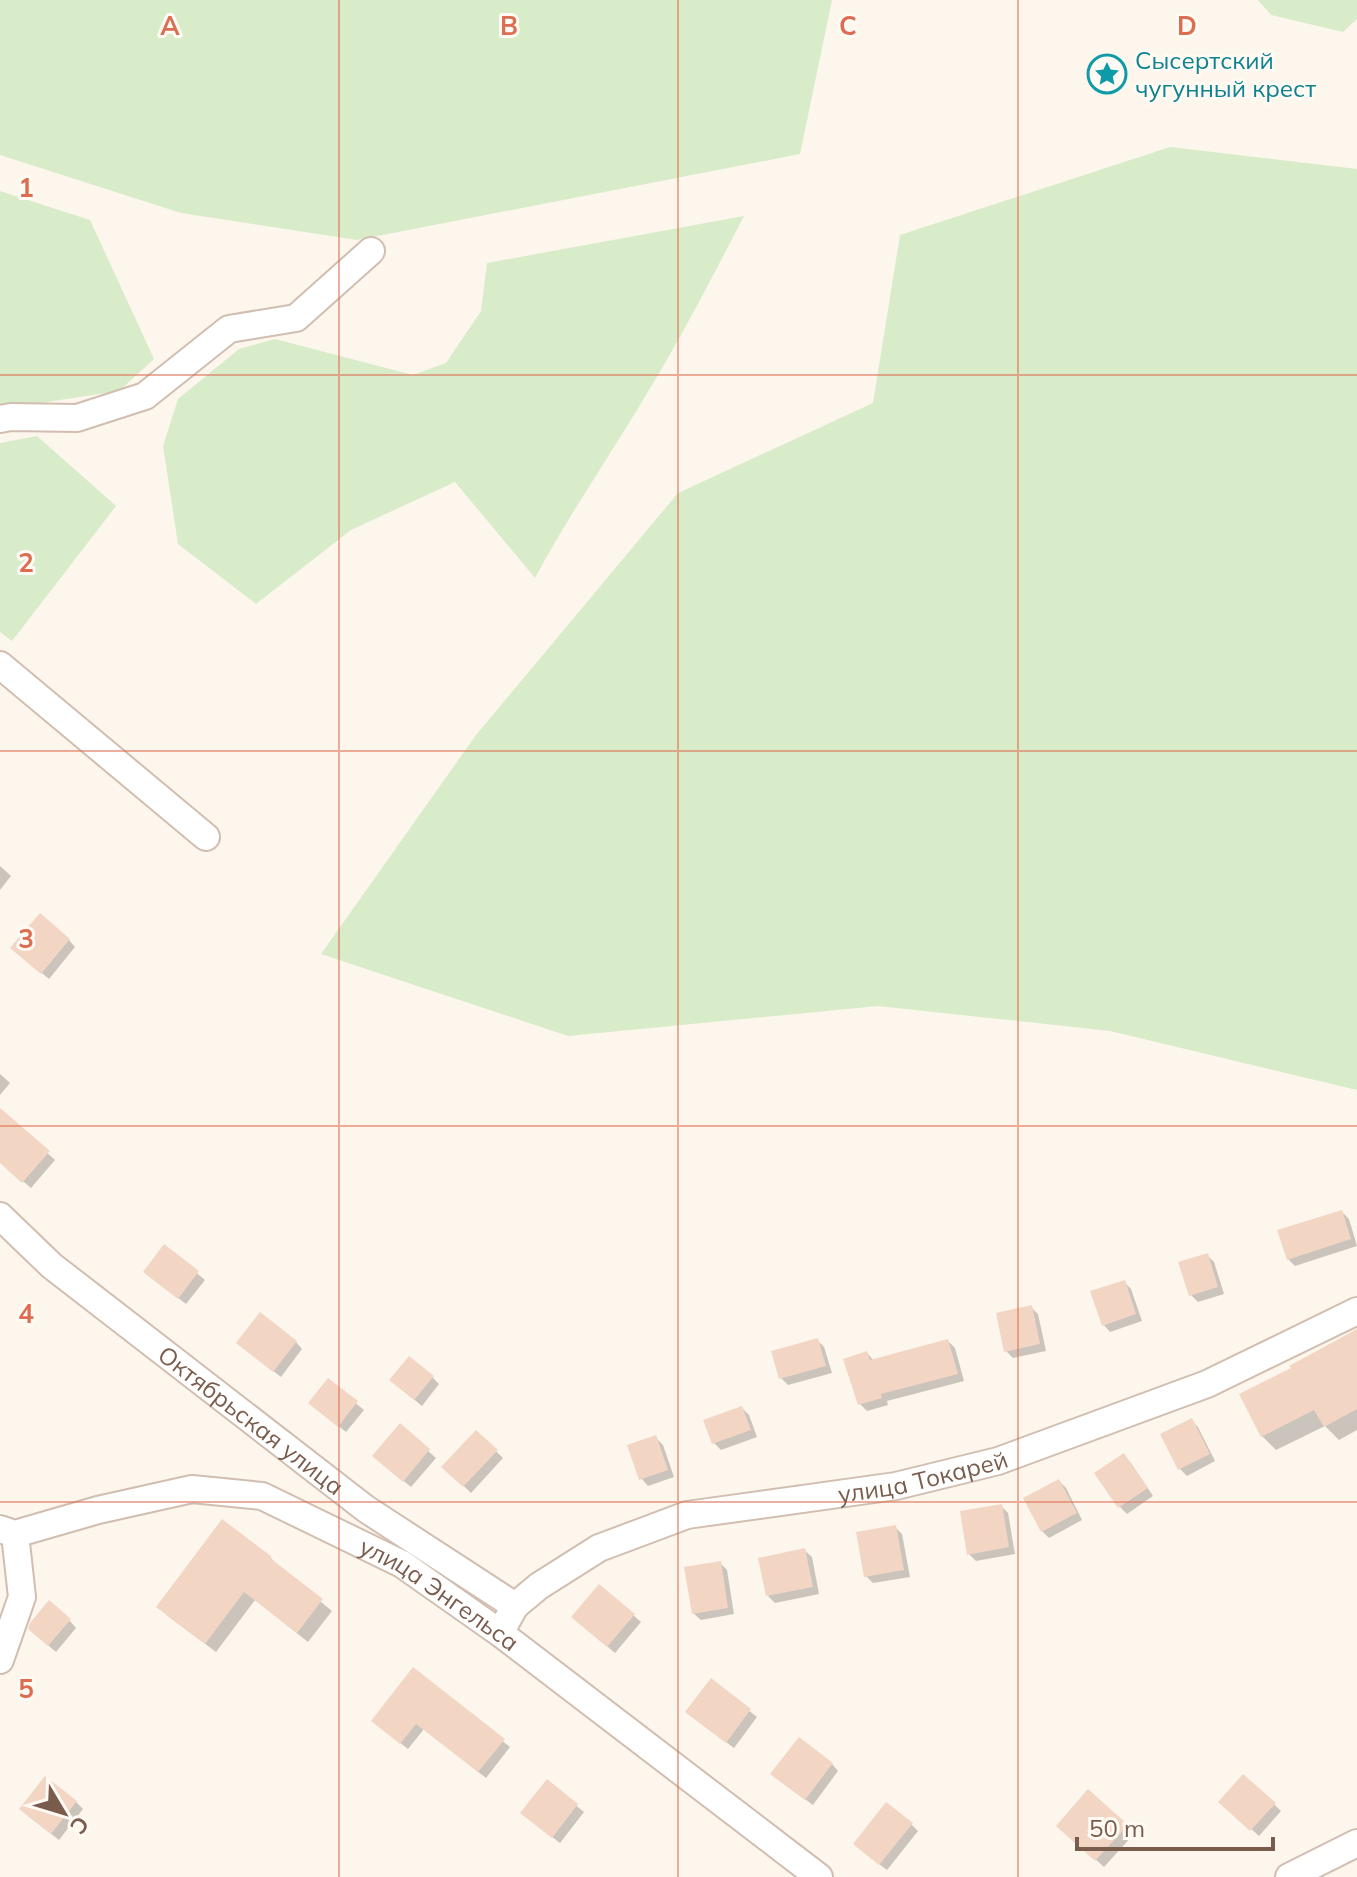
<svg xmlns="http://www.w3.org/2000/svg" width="1357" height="1877" font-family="Mulish,sans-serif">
  <rect width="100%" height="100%" fill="#fdf6ec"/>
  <g fill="#d8ecc9">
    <path d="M0,0H832L800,154L357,240L181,213L0,155Z"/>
    <path d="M1258,0H1357V19L1343,32L1271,15Z"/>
    <path d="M1170,147L1357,169V1090L1110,1031L878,1006L568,1036L321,954L476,735L678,493L873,403L900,235Z"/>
    <path d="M0,191L90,220L154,359L119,391L34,404L0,406Z"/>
    <path d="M744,216C710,282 676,347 637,410C603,466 566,520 535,578L455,482L351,530L256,604L178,544L163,446L178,399L239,349L275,339L413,375L446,363L481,311L487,263Z"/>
    <path d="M37,436L116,506L12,641L0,632V443Z"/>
  </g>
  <g fill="#0003">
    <path d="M0,866L11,876L0,890Z"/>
    <path d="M69,940L75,947L49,979L20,955Z"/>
    <path d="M0,1074L10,1083L0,1095Z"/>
    <path d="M0,1110L55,1160L31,1188L0,1162Z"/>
    <path d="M1342,1212L1349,1219L1357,1246L1295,1266L1288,1259Z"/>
    <path d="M165,1247L205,1280L186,1304L153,1279Z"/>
    <path d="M1207,1255L1214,1262L1224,1294L1198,1302L1191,1295Z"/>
    <path d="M1124,1282L1131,1289L1142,1321L1110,1332L1103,1324Z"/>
    <path d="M1031,1307L1038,1314L1046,1351L1013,1358L1006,1351Z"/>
    <path d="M1357,1330V1430L1339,1440L1325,1426L1276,1450L1262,1436L1294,1369Z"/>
    <path d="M817,1340L824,1347L832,1373L788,1385L781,1378L774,1353Z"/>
    <path d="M948,1341L955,1348L964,1381L887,1401L888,1405L867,1411L860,1404L867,1353L874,1361Z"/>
    <path d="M296,1342L302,1349L281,1377L246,1350Z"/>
    <path d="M432,1377L439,1384L422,1406L399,1387Z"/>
    <path d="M329,1381L364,1410L346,1432L318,1410Z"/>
    <path d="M742,1408L749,1415L757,1437L721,1450L714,1443Z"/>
    <path d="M1191,1420L1198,1427L1215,1461L1187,1476L1180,1469Z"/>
    <path d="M400,1426L436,1458L411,1487L382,1463Z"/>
    <path d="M476,1432L503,1458L471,1493L444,1467Z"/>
    <path d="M656,1438L663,1445L674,1477L648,1486L641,1478Z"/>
    <path d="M1124,1456L1131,1463L1153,1496L1127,1514L1120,1507L1097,1474Z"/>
    <path d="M1059,1481L1066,1488L1082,1520L1049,1538L1042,1531Z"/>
    <path d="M1001,1506L1008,1513L1015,1554L976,1561L969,1554Z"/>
    <path d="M895,1527L902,1534L910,1577L873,1583L866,1576Z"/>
    <path d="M804,1550L812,1557L819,1594L775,1603L768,1596Z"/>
    <path d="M270,1557L280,1568L332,1611L308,1642L255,1600L216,1652L169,1617L159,1607Z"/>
    <path d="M720,1563L727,1570L734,1614L701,1620L693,1613Z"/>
    <path d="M600,1586L641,1622L615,1653L581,1624Z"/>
    <path d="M70,1621L76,1628L56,1652L37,1636Z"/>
    <path d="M413,1670L510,1747L486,1778L424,1729L408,1749L380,1727Z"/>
    <path d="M711,1681L757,1717L734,1748L695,1719Z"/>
    <path d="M832,1764L838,1771L813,1805L780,1781Z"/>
    <path d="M1244,1776L1281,1811L1259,1836L1228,1808Z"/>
    <path d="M547,1782L584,1812L560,1843L530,1820Z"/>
    <path d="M1088,1792L1134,1834L1104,1867L1065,1832Z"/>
    <path d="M76,1802L83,1809L59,1840L28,1816Z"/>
    <path d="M911,1824L918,1831L887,1870L862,1851Z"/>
  </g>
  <g fill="#f3d5c3">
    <path d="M40,913L70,939L41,974L10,948Z"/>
    <path d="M0,1108L50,1151L22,1183L0,1163Z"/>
    <path d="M1342,1210L1351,1239L1287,1260L1277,1230Z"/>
    <path d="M164,1244L199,1271L178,1299L143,1272Z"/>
    <path d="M1208,1253L1218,1287L1189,1296L1178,1262Z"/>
    <path d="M1125,1280L1136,1314L1102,1326L1090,1291Z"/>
    <path d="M1032,1305L1040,1344L1004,1352L996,1313Z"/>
    <path d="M260,1312L297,1341L273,1372L236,1343Z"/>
    <path d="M1357,1329V1409L1324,1427L1314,1410L1261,1437L1239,1394L1291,1368L1289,1366Z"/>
    <path d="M818,1338L826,1366L779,1379L771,1351Z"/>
    <path d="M948,1339L958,1374L881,1394L882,1398L858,1405L843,1359L867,1351L870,1360Z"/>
    <path d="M409,1356L434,1376L414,1400L389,1380Z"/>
    <path d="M328,1378L358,1401L338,1427L308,1403Z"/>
    <path d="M742,1406L751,1430L712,1444L703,1420Z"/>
    <path d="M1192,1418L1210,1454L1178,1470L1160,1434Z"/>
    <path d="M400,1423L430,1449L403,1482L372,1456Z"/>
    <path d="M476,1430L498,1450L463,1487L441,1467Z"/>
    <path d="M656,1435L668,1470L639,1480L627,1445Z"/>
    <path d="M1124,1453L1148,1488L1118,1508L1094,1473Z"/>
    <path d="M1059,1479L1077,1513L1041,1532L1023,1498Z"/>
    <path d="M1002,1504L1009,1547L967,1555L960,1511Z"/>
    <path d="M222,1519L271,1556L270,1558L323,1599L297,1633L244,1592L205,1644L156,1607Z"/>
    <path d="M896,1525L904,1570L864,1577L856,1532Z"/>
    <path d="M805,1548L813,1587L766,1596L758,1558Z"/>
    <path d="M721,1561L728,1608L692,1614L684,1567Z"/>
    <path d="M599,1584L635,1614L607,1647L571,1617Z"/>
    <path d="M49,1600L71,1619L48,1646L28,1629L30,1623Z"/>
    <path d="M413,1667L505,1739L478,1772L416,1724L400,1744L371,1721Z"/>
    <path d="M711,1678L751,1709L726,1743L685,1712Z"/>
    <path d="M799,1737L833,1763L805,1800L770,1774Z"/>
    <path d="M1243,1774L1276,1803L1250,1831L1218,1802Z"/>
    <path d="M45,1776L77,1801L51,1834L19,1809Z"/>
    <path d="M547,1779L578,1804L552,1838L520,1813Z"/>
    <path d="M1088,1789L1128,1825L1095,1861L1056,1826Z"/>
    <path d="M886,1802L913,1823L879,1865L853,1844Z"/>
  </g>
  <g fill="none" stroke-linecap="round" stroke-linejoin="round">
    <g stroke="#d1beb0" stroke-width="30">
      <g id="minor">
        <path d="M0,419L11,417L77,418L145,396L229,329L296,318L371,251"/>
        <path d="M0,665L206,837"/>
        <path id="s1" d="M0,1216L52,1266L366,1509L515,1606"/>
        <path id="s2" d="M0,1529L15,1534L98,1510L192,1489L262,1496L402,1564L500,1633L819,1877"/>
        <path id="s3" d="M500,1633L515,1606L539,1586L599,1548L687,1515L896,1486L998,1461L1207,1384L1357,1311"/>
        <path d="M0,1660L22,1597L15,1534"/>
        <path d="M1289,1877L1357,1843"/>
      </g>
    </g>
    <use href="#minor" stroke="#fff" stroke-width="26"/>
  </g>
  <path fill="none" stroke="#dc6d51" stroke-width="2" stroke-opacity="0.55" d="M339,0V1877M678,0V1877M1018,0V1877M0,375H1357M0,751H1357M0,1126H1357M0,1502H1357"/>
  <defs>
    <g id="sight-ring" transform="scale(2)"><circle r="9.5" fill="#fffaf3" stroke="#0f9aa8" stroke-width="1.5"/><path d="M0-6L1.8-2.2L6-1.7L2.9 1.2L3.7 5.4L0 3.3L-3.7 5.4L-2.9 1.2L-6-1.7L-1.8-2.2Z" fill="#0f9aa8"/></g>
  </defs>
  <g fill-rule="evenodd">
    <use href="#sight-ring" x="1107" y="74"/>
  </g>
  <g text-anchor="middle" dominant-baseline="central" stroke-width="6" stroke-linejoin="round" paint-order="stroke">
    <g font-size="24" fill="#0d838f" stroke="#fffaf3" text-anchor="start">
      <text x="1135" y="60">Сысертский<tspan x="1135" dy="28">чугунный крест</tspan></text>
    </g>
    <g font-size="24" fill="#7a5c4d" stroke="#fffaf3">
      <text stroke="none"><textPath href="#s1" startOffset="324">Октябрьская улица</textPath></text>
      <text stroke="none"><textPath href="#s3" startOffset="466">улица Токарей</textPath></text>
      <text stroke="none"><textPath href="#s2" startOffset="472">улица Энгельса</textPath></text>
    </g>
  </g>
  <g font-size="26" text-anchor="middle" font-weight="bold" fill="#dc6d51" stroke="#fffaf3" stroke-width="6" stroke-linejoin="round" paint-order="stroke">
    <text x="170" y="35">A</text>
    <text x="509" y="35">B</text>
    <text x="848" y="35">C</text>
    <text x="1187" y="35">D</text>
    <text x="26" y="197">1</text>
    <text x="26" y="572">2</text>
    <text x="26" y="948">3</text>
    <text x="26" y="1323">4</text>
    <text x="26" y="1698">5</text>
  </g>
  <g transform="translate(64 1813) rotate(128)" stroke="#fffaf3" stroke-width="6" paint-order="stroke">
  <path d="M0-6L14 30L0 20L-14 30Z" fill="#7a5c4d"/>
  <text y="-12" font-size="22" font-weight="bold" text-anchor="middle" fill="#7a5c4d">С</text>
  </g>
  <path d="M1077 1837v12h196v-12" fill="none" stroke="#7a5c4d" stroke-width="4"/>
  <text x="1089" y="1837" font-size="24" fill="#7a5c4d" stroke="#fffaf3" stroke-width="6" paint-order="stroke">50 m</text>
</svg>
